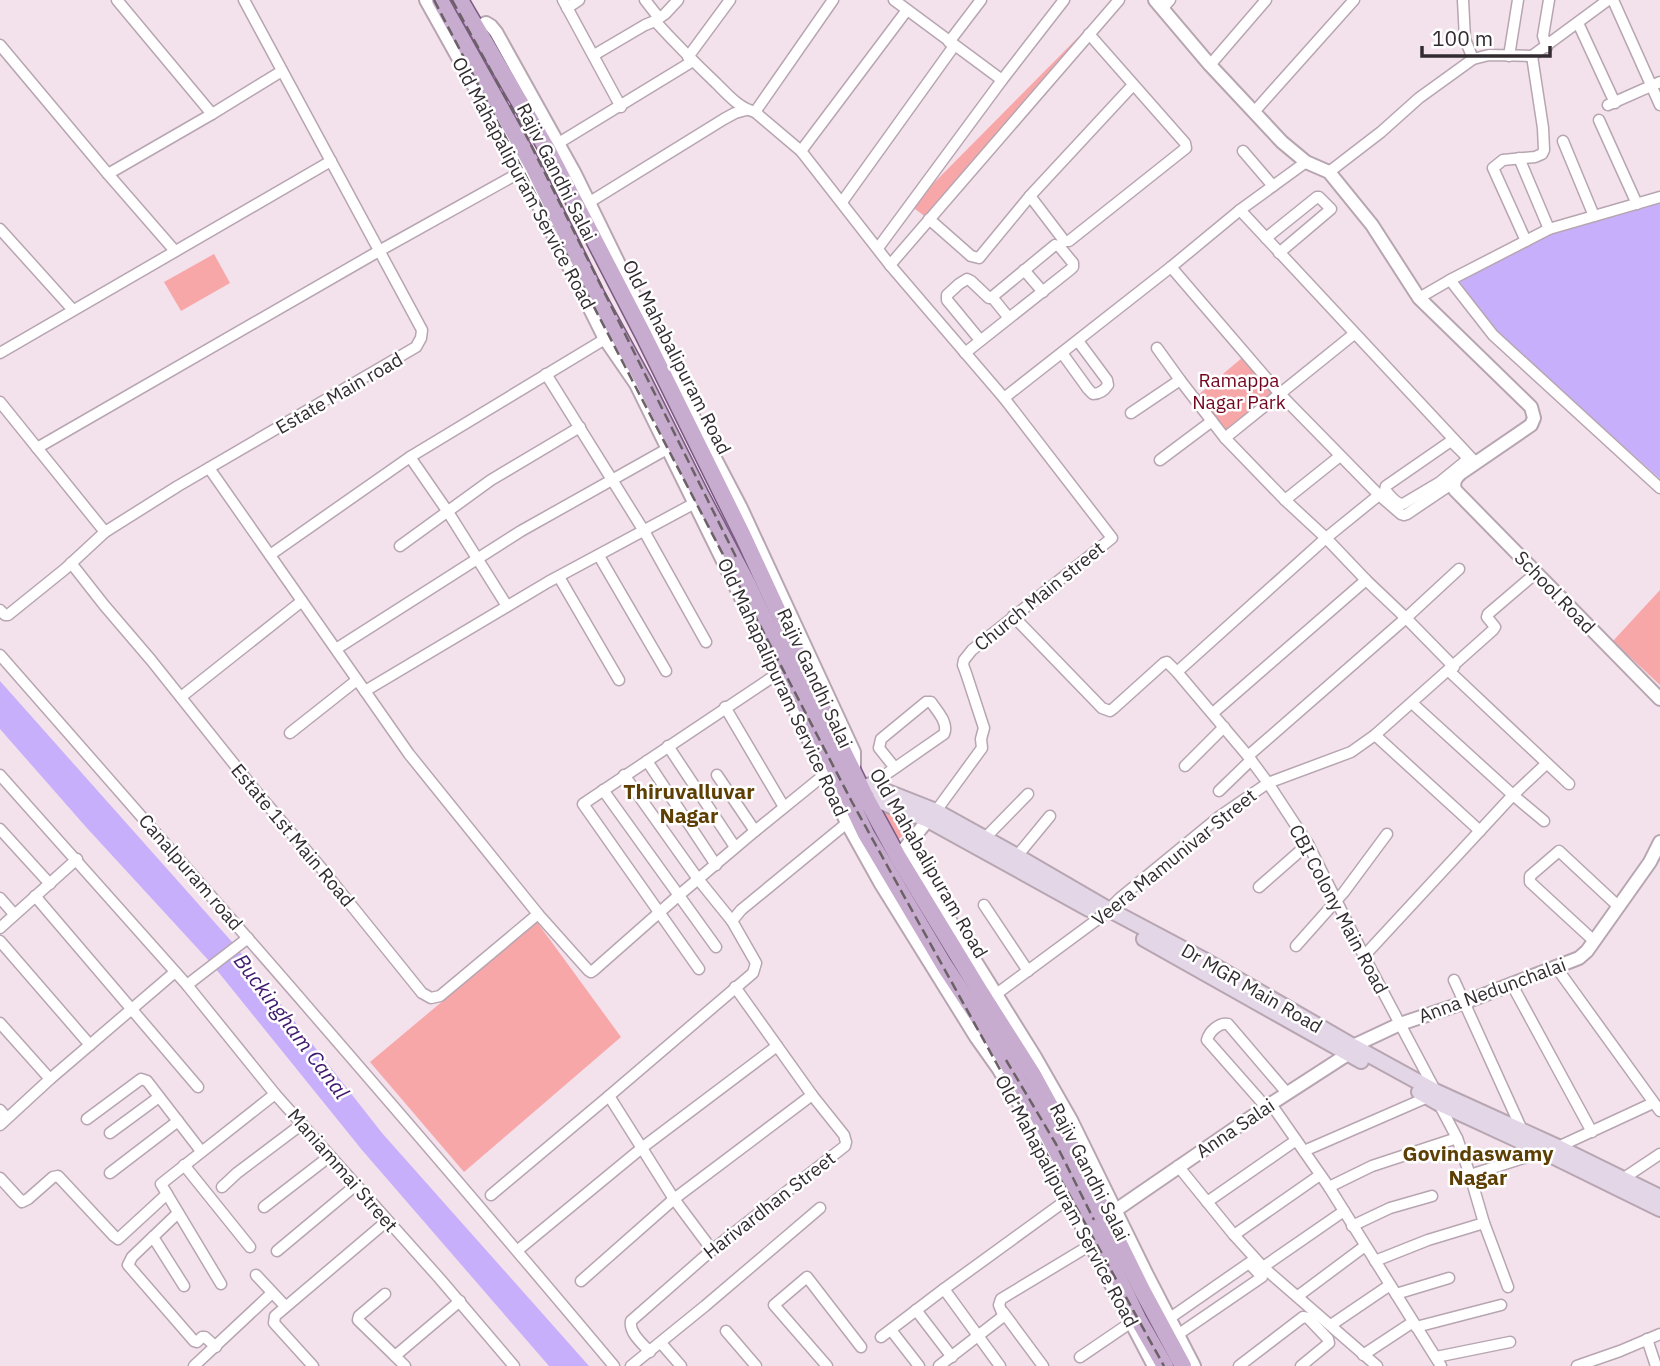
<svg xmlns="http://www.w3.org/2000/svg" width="1660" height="1366" font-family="'IBM Plex Sans',sans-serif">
  <rect width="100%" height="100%" fill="#f3e1ec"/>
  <g fill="#f8a7a9">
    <path d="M1115,0L927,218L911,206Z"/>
    <path d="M214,254L230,283L181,311L164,282Z"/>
    <path d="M1243,357L1274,393L1225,432L1197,396Z"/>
    <path d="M1660,590V685L1613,641Z"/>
    <path d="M880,810L914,824L895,843Z"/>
    <path d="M537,922L621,1037L464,1172L370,1062Z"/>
  </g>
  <g fill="#c8affb">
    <path d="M1660,200V479L1491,327L1457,282L1549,233Z"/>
    <path d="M0,681L233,943L382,1133L589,1366H549L362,1150L211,963L86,827L0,729Z"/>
  </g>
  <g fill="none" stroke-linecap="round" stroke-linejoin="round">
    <g stroke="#b7a6b1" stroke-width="13">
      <g id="minor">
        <path d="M117,0L212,114"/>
        <path d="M563,0L621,107"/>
        <path d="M645,0L659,18"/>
        <path d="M894,0L1002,80"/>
        <path d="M1463,0L1465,39L1473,59"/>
        <path d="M1613,0L1660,105"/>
        <path d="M567,8L579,0"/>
        <path d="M1162,9L1170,0"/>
        <path d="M655,21C675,43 695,63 716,83C728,95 739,108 755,112L801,151L890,265L1004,398L1112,538L972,650L964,660L963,665L966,673L984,728L981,739L982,748L936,811"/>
        <path d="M1578,23L1615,103"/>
        <path d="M949,42L981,0"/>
        <path d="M0,45L108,174L175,251"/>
        <path d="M1547,47L1543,36L1549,0"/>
        <path d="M594,55L645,25L655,21L665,14L678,0"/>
        <path d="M1509,56L1518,0"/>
        <path d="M688,57L730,0"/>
        <path d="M1210,65L1266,0"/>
        <path d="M1608,105L1660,82"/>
        <path d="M755,112L833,0"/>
        <path d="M1254,112L1354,0"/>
        <path d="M1599,120L1637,204"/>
        <path d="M1563,141L1594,216"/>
        <path d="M557,144L693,61"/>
        <path d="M801,151L907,10"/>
        <path d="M1243,151L1273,186"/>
        <path d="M1519,158L1549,229"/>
        <path d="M1329,172L1381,132L1419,98L1473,59L1489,55L1532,56L1608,0"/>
        <path d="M108,174L212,114L282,71"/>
        <path d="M1030,196L1062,238L1064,241H1069L1186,148L1185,143L1089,34"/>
        <path d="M1660,197L1549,229L1450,280L1493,335L1660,488"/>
        <path d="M842,202L954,46"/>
        <path d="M585,205L724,119L735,113L746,110"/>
        <path d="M1240,210L1475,462"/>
        <path d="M929,219L971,256L979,258L1030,196L1133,85"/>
        <path d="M0,229L73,310"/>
        <path d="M1266,238L1317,197H1319L1331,209L1279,253"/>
        <path d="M1526,241L1493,168L1503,160L1535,157L1542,154L1544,150L1543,128L1532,56"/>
        <path d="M878,248L1002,80L1064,0"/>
        <path d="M890,265L1119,0"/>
        <path d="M1171,267L1280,394L1379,495L1401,514L1404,515L1407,514L1453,483"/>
        <path d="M1024,270L1043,292"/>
        <path d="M1419,298L1450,280"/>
        <path d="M980,340L947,300V295L959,284L967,279L971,281L989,298L992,297"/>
        <path d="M0,353L331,161"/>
        <path d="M965,353L1071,269L1073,267V263L1059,246L1055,245L992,297L1009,318"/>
        <path d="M1062,353L1088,389L1093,394C1100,394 1104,391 1108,385L1107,380L1078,341"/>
        <path d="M546,374L644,531L706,642"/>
        <path d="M1180,380L1225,438L1285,500L1326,538L1366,580L1406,618L1454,667"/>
        <path d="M1004,398L1171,267L1240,210L1306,162"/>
        <path d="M0,402L105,532"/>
        <path d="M1131,413L1180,380L1157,348"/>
        <path d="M1225,438L1354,334"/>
        <path d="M1451,441L1466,456L1467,460L1440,482L1403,504C1395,504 1391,496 1385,490L1386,486Z"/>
        <path d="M37,448L379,251L526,169"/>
        <path d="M410,457L448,512L507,606"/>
        <path d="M1160,460L1212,421"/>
        <path d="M209,468L409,754L538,914L588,970L591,972L594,970L678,896L755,831L824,775"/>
        <path d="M1285,500L1340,456"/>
        <path d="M400,546L491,480L580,427"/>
        <path d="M270,555L410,457L605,339"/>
        <path d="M599,556L666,671"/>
        <path d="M71,563L104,605L151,660L254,789L322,869L422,993L431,998L440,996L538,914"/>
        <path d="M559,577L619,680"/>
        <path d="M0,610L5,615H8L65,569L105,532L178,486L416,347L421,338L422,330L244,0"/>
        <path d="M1013,616L1102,708L1110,711L1114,708L1164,663L1167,662L1177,672L1248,756L1268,783L1308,844L1364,956L1435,1090"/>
        <path d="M336,649L521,531L667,449"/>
        <path d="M0,655C206,890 413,1126 614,1366"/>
        <path d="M1449,671L1569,784"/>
        <path d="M1177,672L1326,538L1379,495"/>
        <path d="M365,691L548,582L695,503"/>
        <path d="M181,697L302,601"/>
        <path d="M1412,703L1513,795L1544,821"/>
        <path d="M725,707L784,807"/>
        <path d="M1213,713L1366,580"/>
        <path d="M290,733L357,680"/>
        <path d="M1375,735L1480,831"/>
        <path d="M668,746L735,847"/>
        <path d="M1248,756L1406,618L1459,569"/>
        <path d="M647,761L716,865"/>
        <path d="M1185,766L1224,727"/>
        <path d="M0,775L187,985L275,1094L440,1279L514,1366"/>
        <path d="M624,775L698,879L732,921"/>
        <path d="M717,775L755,831"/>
        <path d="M870,785L895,768L944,734C949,723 937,711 931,702H926L881,739L879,748L895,768"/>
        <path d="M603,790L716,947"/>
        <path d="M1219,791L1251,760"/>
        <path d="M0,829L50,884"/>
        <path d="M985,838L1028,794"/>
        <path d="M1017,856L1050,816"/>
        <path d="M1259,887L1308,844"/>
        <path d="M35,896L198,1087"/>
        <path d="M0,898L14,914"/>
        <path d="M984,905L1028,971"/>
        <path d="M0,928L77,859"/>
        <path d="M1593,940L1530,882V876L1559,851L1618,906"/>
        <path d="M0,941L90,1045"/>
        <path d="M1296,946L1344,892L1387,834"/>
        <path d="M1364,956L1513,795L1546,764"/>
        <path d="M1556,967L1660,1111"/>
        <path d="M699,969L583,804L783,670"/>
        <path d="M1454,980L1522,1130"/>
        <path d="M1511,983L1592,1132"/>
        <path d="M187,985L248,938"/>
        <path d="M995,995L1102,916L1120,898L1220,816L1268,783L1351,752L1375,735L1493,630L1495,627L1487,617L1488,614L1536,573"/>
        <path d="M0,1023L50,1079"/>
        <path d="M1271,1104L1329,1187L1441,1366"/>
        <path d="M1439,1104L1457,1138L1470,1175L1484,1223L1508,1287"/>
        <path d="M1266,1107L1207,1040C1209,1032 1219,1022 1228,1024L1287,1093"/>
        <path d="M0,1110L7,1118"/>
        <path d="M87,1119L141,1079L147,1081L201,1151"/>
        <path d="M0,1125L50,1079L175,972"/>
        <path d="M110,1133L159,1097"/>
        <path d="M1304,1151L1428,1097"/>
        <path d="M184,1165L250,1247"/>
        <path d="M1178,1166L1234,1235L1263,1267L1377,1366"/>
        <path d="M110,1173L178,1121"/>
        <path d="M1470,1175L1558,1147L1653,1103"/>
        <path d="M0,1178L22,1202L28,1199L53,1177L58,1176L114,1236L118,1239L167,1194"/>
        <path d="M1624,1178L1660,1154"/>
        <path d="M222,1187L237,1173L302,1124"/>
        <path d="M1329,1187L1372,1166L1457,1138"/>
        <path d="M491,1195L609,1096"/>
        <path d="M1207,1202L1295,1141"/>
        <path d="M264,1207L330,1156"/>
        <path d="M178,1213L132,1257L128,1265L194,1341L197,1342L202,1337H205L216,1347"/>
        <path d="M1352,1226L1390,1208L1432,1196"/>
        <path d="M1234,1235L1320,1175"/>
        <path d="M153,1237L184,1286"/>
        <path d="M518,1250L643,1147L777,1046"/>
        <path d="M712,1250L674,1199L609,1096L753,973L756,963L732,921L741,910L847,823"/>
        <path d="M277,1251L356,1185"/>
        <path d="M1375,1261L1428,1240L1484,1223"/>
        <path d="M1263,1267L1344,1211"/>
        <path d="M256,1275L285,1306"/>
        <path d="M581,1281L674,1199L812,1095"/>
        <path d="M221,1284L161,1184L275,1094"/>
        <path d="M944,1289L1000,1366"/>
        <path d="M385,1294L359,1316L358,1320L395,1356"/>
        <path d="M1396,1294L1449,1278"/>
        <path d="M1298,1296L1365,1246"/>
        <path d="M916,1310L952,1357"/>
        <path d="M1003,1312L1043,1366"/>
        <path d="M1170,1318L1249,1263L1262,1277L1173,1338"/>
        <path d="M1331,1325L1390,1285"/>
        <path d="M1416,1327L1501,1305"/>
        <path d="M891,1330L919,1366"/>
        <path d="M726,1331L756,1366"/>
        <path d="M881,1337L944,1289L1072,1196"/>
        <path d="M1647,1339L1656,1366"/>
        <path d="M661,1343L681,1366"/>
        <path d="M650,1352C642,1343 629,1333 631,1321L712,1250L845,1146L846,1142L844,1135L812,1095L735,987"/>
        <path d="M1363,1355L1413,1322"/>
        <path d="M1080,1357L1130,1323"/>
        <path d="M1436,1357L1510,1342"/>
        <path d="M194,1366L272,1293"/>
        <path d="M313,1366L274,1323L275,1316L387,1221"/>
        <path d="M405,1366L395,1356L460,1301"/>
        <path d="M631,1366L705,1306L820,1208"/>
        <path d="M827,1366L774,1305L807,1277L861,1347"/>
        <path d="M939,1366L1001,1318L1003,1315L999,1305L1001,1299L1097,1241"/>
        <path d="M1239,1366L1303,1317L1308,1318L1328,1339L1329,1343L1301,1366"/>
        <path d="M1577,1366L1620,1351L1660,1334"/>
      </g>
    </g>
    <g stroke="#b7a6b1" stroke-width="16">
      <g id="tertiary">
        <path d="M426,0L522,172L605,339L636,384L778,673L847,823L881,884L976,1037L998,1068L1030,1122L1103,1269L1154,1366"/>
        <path d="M1155,0L1210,65L1282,142L1306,162L1329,172L1372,225L1419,298L1531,407L1534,418L1531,425L1461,473C1455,478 1453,482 1455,490L1660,699"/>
        <path d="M475,28L486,23L491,26L496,32L575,174L695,420L741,508L854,752V772"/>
        <path d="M905,848L1035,1057L1071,1120L1147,1275L1194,1366"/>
        <path d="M900,854L928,820"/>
        <path d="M1106,1215L1116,1210L1266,1107L1348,1054L1353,1046L1400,1024L1463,1003L1579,958L1587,951L1650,862L1660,842"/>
      </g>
    </g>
    <g stroke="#b7a6b1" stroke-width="18">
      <g id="secondary">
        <path d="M851,793L870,785L936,811L1017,856L1108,909L1206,961L1353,1046L1435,1091L1558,1147L1660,1197"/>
        <path d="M860,803L867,800L881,802L928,820L1089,909"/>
        <path d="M1144,939L1361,1061"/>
        <path d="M1419,1092L1438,1103L1544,1152L1660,1209"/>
      </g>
    </g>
    <g stroke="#7b5b83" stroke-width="19">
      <g id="primary">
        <path d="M440,0L533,166L596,294L643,380L701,496L747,583L866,834L944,965L996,1044L1031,1102L1078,1192L1138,1319L1165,1366"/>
        <path d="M460,0L547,149L643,334L743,536L834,733L867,800L898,857L979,990L1033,1075L1062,1128L1142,1290L1183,1366"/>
      </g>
    </g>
    <use href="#minor" stroke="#fff" stroke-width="10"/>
    <use href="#tertiary" stroke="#fff" stroke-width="12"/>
    <use href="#secondary" stroke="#e3d6e7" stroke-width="14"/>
    <use href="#primary" stroke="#c8accf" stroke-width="16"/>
    <g stroke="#6b6167" stroke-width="2.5" stroke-dasharray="10 5" stroke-linecap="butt">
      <path d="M434,0L852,802L1164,1366"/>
      <path d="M452,0L524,131L738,561"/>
      <path d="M1006,1060L1056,1144L1094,1220"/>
    </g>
  </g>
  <g text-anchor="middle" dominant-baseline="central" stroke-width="5" stroke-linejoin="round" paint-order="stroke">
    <g font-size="19" fill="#322c30" stroke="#fff">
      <text transform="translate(557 172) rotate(63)">Rajiv Gandhi Salai</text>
      <text transform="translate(524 183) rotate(62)">Old Mahapalipuram Service Road</text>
      <text transform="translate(677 357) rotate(63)">Old Mahabalipuram Road</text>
      <text transform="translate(339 393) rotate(-30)">Estate Main road</text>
      <text transform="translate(1555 592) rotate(46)">School Road</text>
      <text transform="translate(1039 596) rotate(-39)">Church Main street</text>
      <text transform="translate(815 678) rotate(65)">Rajiv Gandhi Salai</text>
      <text transform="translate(783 687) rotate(65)">Old Mahapalipuram Service Road</text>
      <text transform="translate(293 835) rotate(50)">Estate 1st Main Road</text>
      <text transform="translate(1174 857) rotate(-39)">Veera Mamunivar Street</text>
      <text transform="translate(929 863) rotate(60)">Old Mahabalipuram Road</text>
      <text transform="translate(191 872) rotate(49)">Canalpuram road</text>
      <text transform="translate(1339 909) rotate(62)">CBI Colony Main Road</text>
      <text transform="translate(1252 988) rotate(30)">Dr MGR Main Road</text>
      <text transform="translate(1492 990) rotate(-20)">Anna Nedunchalai</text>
      <text transform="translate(1235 1128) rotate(-34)">Anna Salai</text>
      <text transform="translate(343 1170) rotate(49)">Maniammai Street</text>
      <text transform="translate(1090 1172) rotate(63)">Rajiv Gandhi Salai</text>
      <text transform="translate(1067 1201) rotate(62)">Old Mahapalipuram Service Road</text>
      <text transform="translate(769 1205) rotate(-38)">Harivardhan Street</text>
    </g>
    <g font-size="19" fill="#73041e" stroke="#fff">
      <text x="1239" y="380">Ramappa<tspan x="1239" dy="22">Nagar Park</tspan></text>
    </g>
    <g font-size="21" font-weight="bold" fill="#5d3f03" stroke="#fff">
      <text x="689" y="791">Thiruvalluvar<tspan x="689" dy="24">Nagar</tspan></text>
      <text x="1478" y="1153">Govindaswamy<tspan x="1478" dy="24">Nagar</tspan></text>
    </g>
    <g font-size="21" font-style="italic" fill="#40186f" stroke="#fff">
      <text transform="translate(292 1026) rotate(53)">Buckingham Canal</text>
    </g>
  </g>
  <path d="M1422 46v10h128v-10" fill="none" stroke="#322c30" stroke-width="3.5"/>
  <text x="1432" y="46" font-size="21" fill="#322c30" stroke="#ffffff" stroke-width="5" paint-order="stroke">100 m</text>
</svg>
